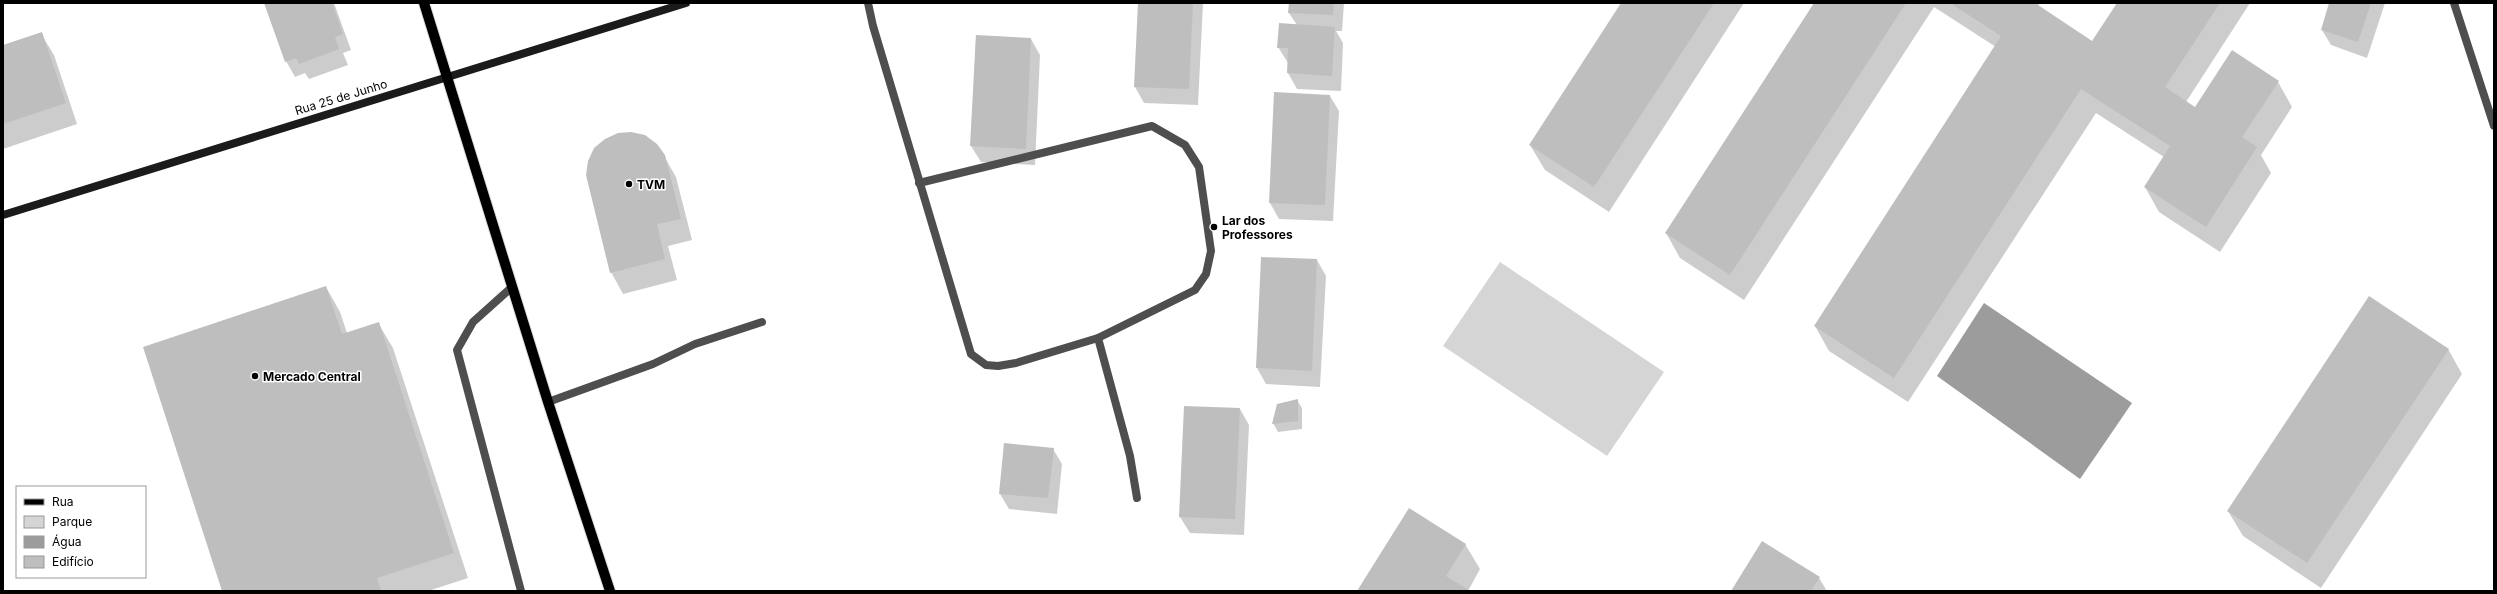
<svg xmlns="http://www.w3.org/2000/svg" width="2497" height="594" font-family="Inter,sans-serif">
  <rect width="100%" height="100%" fill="#fff"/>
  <path fill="#d5d5d5" d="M1500,262L1664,372L1607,456L1443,346Z"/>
  <path fill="#9c9c9c" d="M1984,303L2132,403L2080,479L1937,376Z"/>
  <g fill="#0003">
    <path d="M265,3H334L351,50L343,53L348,65L309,79L305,73L295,77L286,61Z"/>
    <path d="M1139,3H1203L1198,105L1144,103L1135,87Z"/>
    <path d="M1290,3H1344L1342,31H1336L1343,43L1341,91L1297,89L1288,73V63L1278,47L1297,25L1289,13Z"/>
    <path d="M1622,3H1744L1609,212L1545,170L1530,145Z"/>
    <path d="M1815,3H2040L2038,6L2093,42L2118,3H2250L2186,102L2196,108L2278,82L2292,107L2261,155L2271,173L2220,252L2159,212L2145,187L2164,157L2096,113L1908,402L1829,351L1815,326L1996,47L1934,7L1744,300L1680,258L1666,233Z"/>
    <path d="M2330,3H2385L2367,58L2331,45L2322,30Z"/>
    <path d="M41,34L54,55L77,124L3,149V46Z"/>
    <path d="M976,36L1031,39L1040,55L1035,165L981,162L971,146Z"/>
    <path d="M1275,93L1330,96L1339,111L1333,221L1279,219L1270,203Z"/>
    <path d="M664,156L676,177L692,240L668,246L677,280L623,294L611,272Z"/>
    <path d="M1317,260L1326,276L1320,387L1266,384L1257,368Z"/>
    <path d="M326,287L340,312L347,333L378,323L393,348L468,578L428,591H223Z"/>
    <path d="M2448,349L2462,374L2321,588L2243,536L2228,511Z"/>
    <path d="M1297,400L1302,408V429L1278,432L1273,423Z"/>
    <path d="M1240,409L1249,425L1244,535L1190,533L1180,517Z"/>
    <path d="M1053,449L1062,464L1057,514L1009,509L1000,494Z"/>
    <path d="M1465,544L1480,569L1468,591H1358Z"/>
    <path d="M1819,578L1827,591H1732Z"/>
  </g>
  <g fill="#bebebe">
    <path d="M264,3H332L343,34L335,37L339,49L299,64L296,58L285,62Z"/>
    <path d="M1138,3H1193L1189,89L1134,87Z"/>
    <path d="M1289,3H1334L1333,15L1288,13Z"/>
    <path d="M1621,3H1714L1594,187L1529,145Z"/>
    <path d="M1814,3H1906L1730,275L1665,233Z"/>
    <path d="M1950,3H2035L2092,41L2117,3H2220L2165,87L2195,107L2232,50L2279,81L2242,137L2257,147L2206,227L2144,187L2170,146L2081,89L1894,378L1814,326L2001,36Z"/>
    <path d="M2329,3H2371L2358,42L2321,30Z"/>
    <path d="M1279,23L1335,27L1332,76L1287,73L1288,48H1277Z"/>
    <path d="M42,32L66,103L3,124V45Z"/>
    <path d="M976,35L1031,38L1026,149L970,146Z"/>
    <path d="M1274,92L1330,95L1325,205L1269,203Z"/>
    <path d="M631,132L645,135L657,144L665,155L681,219L657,224L665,259L610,273L586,175L588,161L594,148L605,139L618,133Z"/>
    <path d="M1261,257L1317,259L1312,371L1256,368Z"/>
    <path d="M326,286L342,334L379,322L454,553L377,578L381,591H222L143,347Z"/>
    <path d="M2369,296L2449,349L2307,563L2227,511Z"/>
    <path d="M1298,399V421L1272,424L1277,404Z"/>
    <path d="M1184,406L1240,408L1235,519L1179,517Z"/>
    <path d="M1004,443L1054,448L1048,498L999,494Z"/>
    <path d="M1409,508L1466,544L1446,576L1470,591H1357Z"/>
    <path d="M1762,541L1820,577L1811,591H1731Z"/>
  </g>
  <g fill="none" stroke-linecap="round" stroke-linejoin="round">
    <g stroke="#dbdbdb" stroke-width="12">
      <path id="primary" d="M424,3L548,402L610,591"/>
    </g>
    <g stroke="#4e4e4e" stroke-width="8">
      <path d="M868,3L873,26L971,354L986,365L998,366L1016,363L1098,338L1195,290L1206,274L1211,251L1199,167L1185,145L1152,126L919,183"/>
      <path d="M512,287L473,322L457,350L521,591"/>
      <path d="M1098,338L1130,456L1137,498"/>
      <path d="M548,402L653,364L695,344L762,322"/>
    </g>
    <path stroke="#4e4e4e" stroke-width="8" d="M2454,3L2494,126"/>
    <path stroke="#1b1b1b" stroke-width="8" d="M3,215L686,3"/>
    <use href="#primary" stroke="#000" stroke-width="10"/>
  </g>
  <g fill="#000" stroke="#fff" stroke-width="1.5">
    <circle cx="629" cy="184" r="4"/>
    <circle cx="1214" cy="227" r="4"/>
    <circle cx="255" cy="376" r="4"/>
  </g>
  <g text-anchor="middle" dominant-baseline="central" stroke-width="3" stroke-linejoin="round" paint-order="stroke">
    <g font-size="12" fill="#000" stroke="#fff">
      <text transform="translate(341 97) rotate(-17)">Rua 25 de Junho</text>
    </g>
    <g font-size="12" font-weight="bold" fill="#000" stroke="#fff" text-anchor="start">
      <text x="637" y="184">TVM</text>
      <text x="1222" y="220">Lar dos<tspan x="1222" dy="14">Professores</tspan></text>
      <text x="263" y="376">Mercado Central</text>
    </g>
  </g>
  <rect width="2497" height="594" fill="none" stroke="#000000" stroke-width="8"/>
  <rect x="16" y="486" width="130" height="92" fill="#ffffff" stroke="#999999"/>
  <rect x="24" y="499" width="20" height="6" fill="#000000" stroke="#999999"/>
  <text x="52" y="506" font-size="12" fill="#000000">Rua</text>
  <rect x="24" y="516" width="20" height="12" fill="#d5d5d5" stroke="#999999"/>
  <text x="52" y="526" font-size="12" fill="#000000">Parque</text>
  <rect x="24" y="536" width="20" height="12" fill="#9c9c9c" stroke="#999999"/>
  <text x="52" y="546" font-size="12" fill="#000000">Água</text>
  <rect x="24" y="556" width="20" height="12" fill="#bebebe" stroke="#999999"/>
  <text x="52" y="566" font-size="12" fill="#000000">Edifício</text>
</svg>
